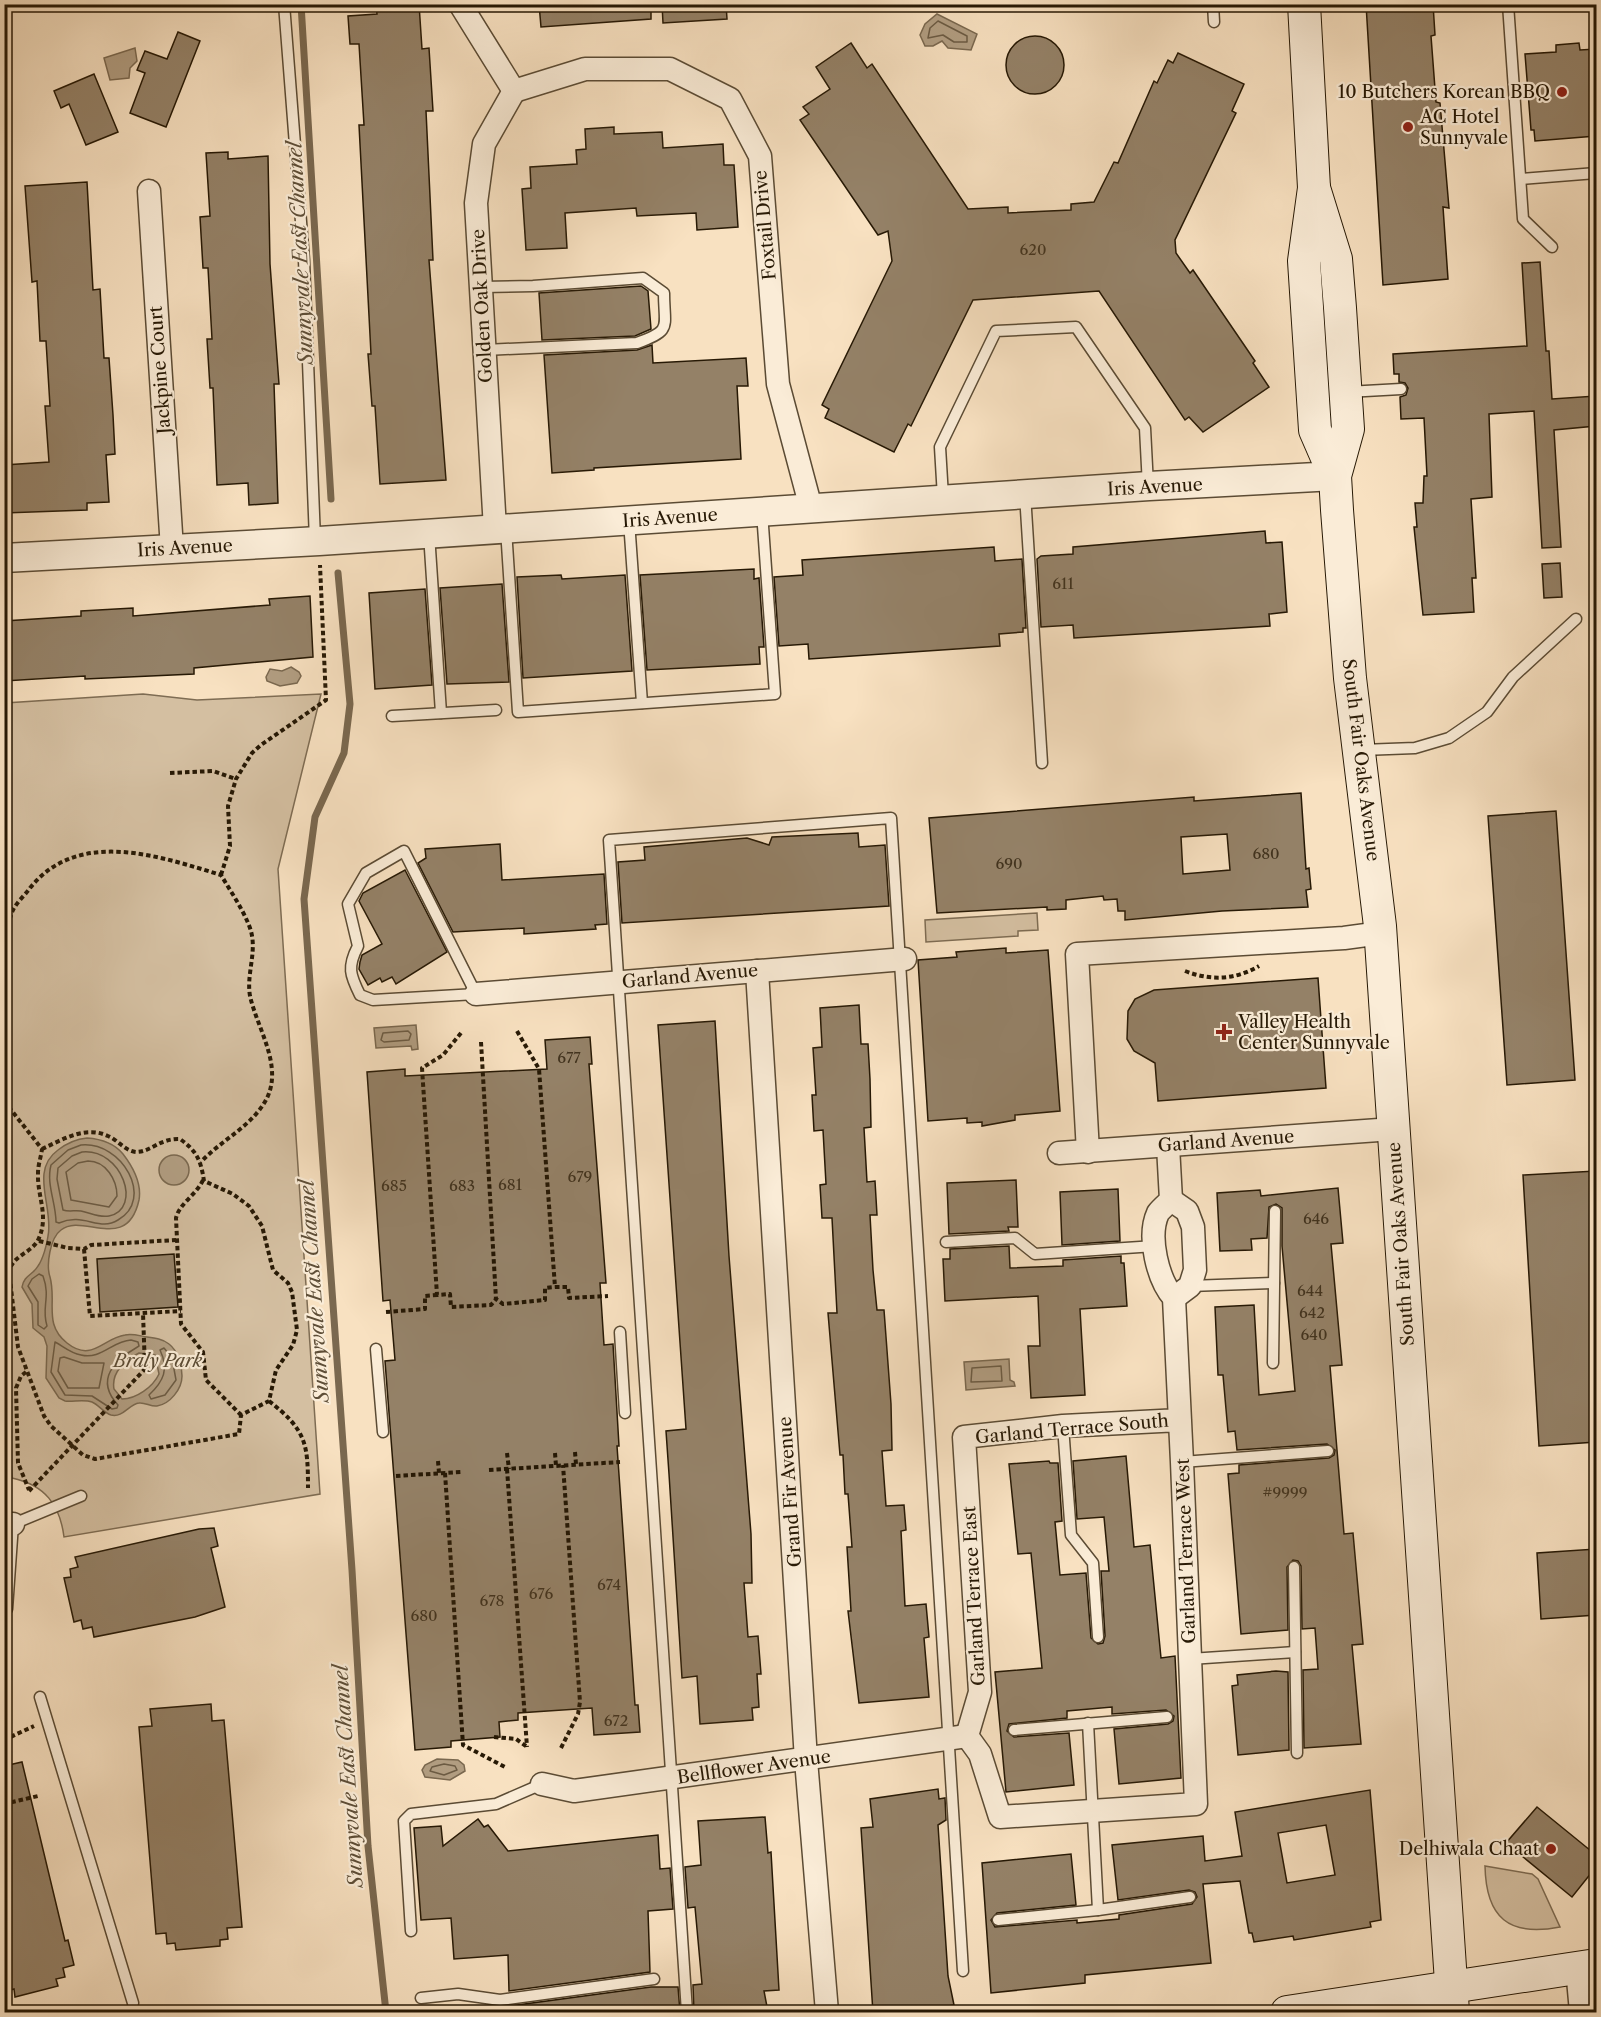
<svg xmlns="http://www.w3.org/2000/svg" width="1601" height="2017" font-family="'Libre Caslon Text',serif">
  <rect width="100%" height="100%" fill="#f8e1c1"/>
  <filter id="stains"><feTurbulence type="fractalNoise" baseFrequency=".00333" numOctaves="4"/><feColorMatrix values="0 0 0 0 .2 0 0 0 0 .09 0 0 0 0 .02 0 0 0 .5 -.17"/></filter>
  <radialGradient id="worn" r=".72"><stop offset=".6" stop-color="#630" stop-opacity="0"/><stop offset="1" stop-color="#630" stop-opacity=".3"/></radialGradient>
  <g fill="#d4bfa1" stroke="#7e6c53" stroke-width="1.5">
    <path d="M143,694L197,700L321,694L278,869L320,1494L64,1537C60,1505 45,1485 12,1478L5,1361V703Z"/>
    <path d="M1037,913L1038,930L1018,931V936L926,942L925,920Z"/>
    <path d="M1485,1866L1532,1874L1538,1879L1560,1927C1509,1937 1486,1918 1485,1866Z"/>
  </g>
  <g fill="#b19d81" stroke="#7a684f" stroke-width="1.5" fill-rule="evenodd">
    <path d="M937,14L977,34L971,50L948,48L942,41L933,46H925L920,35L925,24Z"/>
    <path d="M135,48L137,61L130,68L129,78L110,80L104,58Z"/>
    <path d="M291,667L299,672L301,676L297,683L280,686L267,681L266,677L270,669L282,671Z"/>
    <path d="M416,1025L418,1049L412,1050L411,1046L376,1048L374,1028Z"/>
    <path d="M87,1138C102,1139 114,1143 123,1154C133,1167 142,1183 139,1200C127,1254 82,1212 61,1230C50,1238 46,1265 50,1277C57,1302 43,1324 67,1343C92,1363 103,1338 125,1335C132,1333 140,1336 147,1337C155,1338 163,1339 169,1344C178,1351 182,1365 182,1376C182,1389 170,1404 157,1406C151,1407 145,1402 139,1403C129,1404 123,1418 111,1415C104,1413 99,1405 92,1402C84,1399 73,1402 65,1401L59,1398L46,1378L47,1346L44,1337L33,1328L32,1304L22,1287C24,1275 33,1275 38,1266C43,1259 47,1244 48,1236C54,1207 29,1171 58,1150C67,1143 76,1139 87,1138ZM139,1353L155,1355L159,1374C153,1387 136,1399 122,1399L114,1389C111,1372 126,1360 139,1353Z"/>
    <circle cx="174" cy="1170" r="15"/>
    <path d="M1009,1359L1010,1380L1014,1382L1015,1386L966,1390L964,1362Z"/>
    <path d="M437,1759L458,1760L464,1765L465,1771L450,1780L425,1777L422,1770L425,1765Z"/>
  </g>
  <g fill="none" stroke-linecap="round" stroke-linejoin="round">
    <g stroke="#6c5b43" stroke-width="1.5">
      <path d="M938,21L967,36V42H954L943,35L928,38L930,28Z"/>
      <path d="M408,1031L411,1034L409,1040L384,1042L381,1040L383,1033Z"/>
      <path d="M81,1145C122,1141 155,1199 118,1220C99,1232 84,1212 59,1223L56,1222C56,1203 46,1184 51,1165L68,1150Z"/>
      <path d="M82,1152C122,1148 143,1209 109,1216C99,1218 91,1213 81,1211C75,1210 69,1212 63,1210L57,1179L58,1168L72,1156Z"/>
      <path d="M88,1161C106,1161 117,1180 117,1196L109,1207L71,1200L66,1172L78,1163Z"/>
      <path d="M39,1274L43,1276C51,1298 41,1307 47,1326L44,1329L38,1325V1302L28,1286L32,1279Z"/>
      <path d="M131,1340L138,1342L139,1346C115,1360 94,1379 118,1405L117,1408L112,1409L92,1396L65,1395L51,1372L55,1342C63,1346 70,1353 81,1355C101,1360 112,1341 131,1340Z"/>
      <path d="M164,1348L172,1358L176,1380L165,1395L151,1399L149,1395C164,1381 169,1369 160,1350Z"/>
      <path d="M64,1357L82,1363H104L99,1388H68L58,1371L60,1358Z"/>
      <path d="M1001,1366L1002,1381L971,1382L972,1368Z"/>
      <path d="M444,1764L455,1766L457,1770L444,1775L430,1771L432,1767Z"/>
    </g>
    <g stroke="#7a684f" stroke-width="7">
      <path d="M301,4L331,499"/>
      <path d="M338,573L350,704L344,753L315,817L304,899L352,1570L368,1846L386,2012"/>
    </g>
  </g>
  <g fill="#948167" stroke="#271905" stroke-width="1.5" fill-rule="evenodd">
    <path d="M376,4H419L422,49L429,48L433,111H426L433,260H429L446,480L380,484L375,406H372L368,354H371L359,125H364L359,44H350L348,16L377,14Z"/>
    <path d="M539,4H651V19L541,27Z"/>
    <path d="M662,4H726L727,19L663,23Z"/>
    <path d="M1366,4H1433L1435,35L1431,36L1436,102L1440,103L1449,208L1443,207L1448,279L1383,285Z"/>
    <path d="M178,32L200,41L166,127L130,113L145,73L137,70L145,51L167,59Z"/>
    <circle cx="1035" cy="65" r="29"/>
    <path d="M851,43L867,68L872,64L968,209L1008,207V213L1071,210V204L1094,202L1114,162L1118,163L1154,81L1157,83L1168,60L1173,63L1178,53L1244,84L1232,111L1236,113L1175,240L1176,253L1190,273L1193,270L1255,361L1253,363L1269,387L1203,432L1189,417L1185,420L1099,291L973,300L911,426L908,424L894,452L825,418L829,409L822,405L892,261L888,231L878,235L800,120L809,114L803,107L830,89L816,67Z"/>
    <path d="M1579,43L1580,50L1596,49V136L1535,141L1534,130H1531L1525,54L1556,52V45Z"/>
    <path d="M94,74L118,132L86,145L69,104L61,108L54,91Z"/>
    <path d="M614,127V134L662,132L663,148L723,144L724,165H734L738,227L697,230L696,213L637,216L636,208L565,213L567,248L526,250L522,189L531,188L530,167L577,164L576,150L586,149L585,129Z"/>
    <path d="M228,152V159L268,156L270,264L279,384H274L278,503L249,505L248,483L217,485L213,388H210L207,339H212L208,268H203L200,217L210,216L206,153Z"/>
    <path d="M87,182L93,290L100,289L104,358H109L113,415L115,454L106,455L109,502L87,503V510L4,513V465L49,462L45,406H50L46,341H40L37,281L32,282L25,186Z"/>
    <path d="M1540,262L1546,351H1549L1552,399L1596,396V426L1554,430L1561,547L1542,548L1534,411L1489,414L1492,497L1471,499L1476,578H1472L1474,612L1423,615L1414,527H1417L1415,503H1423L1424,476H1427L1424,418L1401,419L1400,397L1406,395L1408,388L1405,383L1399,382V374H1394L1393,354L1527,346L1522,263Z"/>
    <path d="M641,286L648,291L651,329L635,336L542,340L539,293Z"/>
    <path d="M652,345L653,363L746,358L748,386H737L741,459L594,468V470L552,473L544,355L637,350Z"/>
    <path d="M1265,531L1266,543L1282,542L1287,612L1269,614L1270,626L1074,638L1073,625L1041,627L1037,559L1041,556L1073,554V547Z"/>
    <path d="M994,547L995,561L1022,559L1026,628H1023V632L999,634L1000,646L809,659L808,644L779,646L774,577L803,575L802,560Z"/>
    <path d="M1560,563L1562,597L1544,598L1542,564Z"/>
    <path d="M754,569V579L759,578L764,647H759L760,664L647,670L640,575Z"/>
    <path d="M561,575L562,579L625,575L632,671L523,678L517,577Z"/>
    <path d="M502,584L509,682L447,684L440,588Z"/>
    <path d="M425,589L432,685L375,689L369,593Z"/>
    <path d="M310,596L313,657L194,668V674L85,679V676L4,681V621L81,616V611L133,608V616L270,605L269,599Z"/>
    <path d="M1301,793L1306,869L1309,868L1311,889L1306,890L1308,907L1222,911L1125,920V911H1118L1117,899L1104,900L1103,896L1066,900V909L1047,910V907L937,913L929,818L1194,797V801ZM1227,834L1230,870L1183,874L1181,837Z"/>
    <path d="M1556,811L1575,1080L1507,1085L1488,816Z"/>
    <path d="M858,833L859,847L885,845L889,906L622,923L618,862L645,860L644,847L747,838L769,845L772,837Z"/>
    <path d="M500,844L502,880L604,874L607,924L595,925L596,929L524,934V928L453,932L418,863L426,858L425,849Z"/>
    <path d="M405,870L447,952L396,984L392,977L382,982L380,978L368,985L359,969L360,962L362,955L382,944L359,901L363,893Z"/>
    <path d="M1006,948V953L1048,950L1060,1111L1015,1115V1120L982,1126V1122L967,1123V1118L928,1121L918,960L957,957L956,952Z"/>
    <path d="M1318,978L1326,1088L1158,1101L1155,1063L1134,1051L1127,1039L1128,1011L1135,999L1154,990Z"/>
    <path d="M859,1005L861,1044H868L870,1079L871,1127L864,1128L867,1182L875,1181L877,1215H870L873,1270L877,1310H884L891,1404L892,1450L882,1451L886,1506L904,1505L906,1530L901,1531L905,1606L926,1604L929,1637L924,1638L929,1697L859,1703L848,1611H851L847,1547H852L848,1494H845L843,1455H840L828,1313H837L832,1218H822L820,1185L826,1184L823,1130L814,1131L812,1095H816L813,1048L822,1047L820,1008Z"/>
    <path d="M715,1021L729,1256L751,1534L752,1583H744L748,1637L758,1636L761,1674H757L759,1707L752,1708L753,1720L700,1724L697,1676L682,1678L669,1474L666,1431L686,1429L658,1025Z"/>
    <path d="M590,1037L592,1064H589L606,1283H600L604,1345L613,1344L619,1446H617L635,1705H638L640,1732L594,1735L592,1708L518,1713V1720L499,1722L500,1737L451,1741V1747L415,1750L385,1361L395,1360L390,1300L383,1301L367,1072L405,1069V1076L547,1069L545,1040Z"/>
    <path d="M1596,1171V1442L1539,1446L1523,1175Z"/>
    <path d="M1016,1180L1018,1227H1008L1009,1231L949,1234L947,1183Z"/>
    <path d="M1338,1188L1343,1243L1331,1244L1342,1365L1330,1366L1344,1534L1353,1533L1363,1644L1352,1645L1361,1744L1304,1748L1303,1670L1318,1669L1315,1628L1302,1629L1301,1566L1298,1561L1293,1560L1287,1567L1288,1630L1241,1634L1228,1474L1239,1473V1465L1329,1458L1334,1455L1335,1450L1327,1444L1237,1450L1235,1431L1228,1432L1223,1375H1218L1215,1307L1254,1305L1259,1395L1295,1391L1282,1246V1208L1276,1204L1269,1207L1267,1238L1251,1239L1252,1250L1220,1251L1217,1193L1260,1190L1261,1196Z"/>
    <path d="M1118,1189L1120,1241L1062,1245L1060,1192Z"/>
    <path d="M1009,1246L1010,1268L1063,1266V1260L1121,1256V1263H1124L1127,1306L1080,1309L1085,1395L1031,1398L1028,1346H1040L1038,1296L945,1301L943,1259H950V1249Z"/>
    <path d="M174,1254L178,1307L100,1312L97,1259Z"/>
    <path d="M1126,1456L1134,1547L1150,1545L1161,1658L1175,1656L1181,1778L1119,1784L1114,1729L1168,1724L1173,1721L1174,1716L1166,1710L1112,1714V1707L1067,1711V1718L1009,1724L1007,1731L1014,1737L1069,1733L1074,1785L1006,1792L995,1672L1042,1668L1031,1553L1018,1554L1009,1464L1049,1461L1050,1463H1058L1062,1521L1055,1522L1060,1575L1086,1573L1091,1638L1098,1644L1103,1643L1105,1636L1101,1571H1109L1104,1517L1077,1519L1073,1461Z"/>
    <path d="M214,1528L218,1546L211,1548L225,1607L195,1617L94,1637L92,1627L83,1629L81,1620L74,1622L64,1578L71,1577L70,1569L78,1567L75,1557L199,1529Z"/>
    <path d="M1596,1549V1615L1541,1619L1537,1553Z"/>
    <path d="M1276,1671L1288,1672L1289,1750L1238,1755L1232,1686L1238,1685L1237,1675Z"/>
    <path d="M211,1704L212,1721L224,1720L242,1927L227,1928L228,1939L220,1940V1946L176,1950L175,1943L167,1944L166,1933L156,1934L139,1727L152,1726L150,1709Z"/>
    <path d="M22,1762L65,1941L68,1940L74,1965L63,1968L65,1977L56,1979L58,1986L15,1997L14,1989L4,1992V1766Z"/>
    <path d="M938,1789L939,1799L945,1798L946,1820L938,1825L948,1976L954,2005L906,2013H873L861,1828L873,1827L870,1799Z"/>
    <path d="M1370,1790L1381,1920L1370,1922L1371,1927L1294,1940L1293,1936L1254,1942L1252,1933H1249L1240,1881L1203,1884L1211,1963L1085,1975V1983L991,1993L982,1863L1071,1854L1076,1905L997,1913L991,1920L995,1927L1077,1920V1923L1119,1919V1915L1192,1904L1197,1897L1195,1892L1189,1890L1118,1900L1112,1845L1203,1836L1205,1861L1242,1856L1235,1812ZM1326,1825L1335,1875L1287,1883L1278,1833Z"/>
    <path d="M1537,1807L1596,1855V1867L1572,1897L1506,1843Z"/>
    <path d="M765,1817L768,1853L771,1852L779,1990L764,1991L768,2012H694L693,1985L702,1984L695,1907L688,1908L685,1867L701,1865L698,1821Z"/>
    <path d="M478,1819L484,1827L488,1825L508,1851L658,1835L660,1869L670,1868L673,1909L648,1911L650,1972L509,1991L508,1955L454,1959L451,1918L421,1920L414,1828L441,1826L443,1846Z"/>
    <path d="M651,1987H678L680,2012L510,2013V2006Z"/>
  </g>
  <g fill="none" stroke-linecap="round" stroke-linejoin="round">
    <g stroke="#5b4b34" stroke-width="13">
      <g id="service">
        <path d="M284,4L304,260L315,540"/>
        <path d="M1213,4L1214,22"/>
        <path d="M1508,4L1523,219L1552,247"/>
        <path d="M1521,179L1596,173"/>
        <path d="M482,287L533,286L643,278L664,293C664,328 673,330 637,343L485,350"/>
        <path d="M1347,392L1401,389"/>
        <path d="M1025,494L1042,763"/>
        <path d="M943,497L940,447L996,331L1076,327L1145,428L1148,486"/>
        <path d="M629,521L642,703"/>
        <path d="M506,529L518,712L775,694L762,512"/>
        <path d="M429,534L441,713"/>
        <path d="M392,716L496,710"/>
        <path d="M1362,750L1415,748L1449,738L1487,712L1513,677L1576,619"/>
        <path d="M404,851L476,994L373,1000L360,995C350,975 347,967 358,946L348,904L366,873Z"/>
        <path d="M946,1242L1015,1238L1035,1254L1155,1246"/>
        <path d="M1190,1286L1274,1283"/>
        <path d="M620,1332L625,1413"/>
        <path d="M376,1349L383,1432"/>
        <path d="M1273,1363L1275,1211"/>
        <path d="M1063,1426L1071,1535L1093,1563L1098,1637"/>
        <path d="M1182,1462L1328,1451"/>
        <path d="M1294,1567L1297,1753"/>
        <path d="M7,1609L13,1524L81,1496"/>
        <path d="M1190,1659L1295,1652"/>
        <path d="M40,1697L133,2003"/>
        <path d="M1088,1723L1098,1910"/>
        <path d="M1014,1730L1167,1717"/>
        <path d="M998,1920L1098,1910L1190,1897"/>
        <path d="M411,1931L404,1821L411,1814L496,1804L542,1784"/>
        <path d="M421,1998L458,1994L500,2000L654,1979"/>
        <path d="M687,2012L609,840L891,818L963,1971"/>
      </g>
    </g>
    <g stroke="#5b4b34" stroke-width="25">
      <g id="minor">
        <path d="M460,4L514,91"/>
        <path d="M514,91L585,69H670L730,99L760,156L778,384L811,508"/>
        <path d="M149,191L172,549"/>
        <path d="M495,529L476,203L484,144L514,91"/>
        <path d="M757,971L806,1760L827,2012"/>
        <path d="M476,994L905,959"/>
        <path d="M1168,1146L1171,1200C1167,1204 1161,1209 1158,1213C1147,1237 1158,1280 1174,1298L1182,1462L1196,1804L1000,1817L980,1754L967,1736L980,1692L964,1437L1063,1426L1180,1420"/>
        <path d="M1088,1152L1077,954L1344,938L1381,933"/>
        <path d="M1059,1153L1393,1129"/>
        <path d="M1171,1200L1187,1211L1193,1227L1195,1270L1190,1286L1174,1298"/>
        <path d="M4,1524H13"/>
        <path d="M542,1784L574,1791L967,1736"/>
        <path d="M1577,1968L1581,2012"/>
      </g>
    </g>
    <g stroke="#5b4b34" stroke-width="31">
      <path id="tertiary" d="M4,558L319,541L1149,486L1335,476"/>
    </g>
    <g stroke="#271905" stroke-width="34">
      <g id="secondary">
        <path d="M1304,4L1314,188L1304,261L1315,430L1335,476"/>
        <path d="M1314,188L1336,259L1340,308L1348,429L1335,476L1337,510L1350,678L1380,926L1453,2012"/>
        <path d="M1287,2012L1596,1965"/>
      </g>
    </g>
    <g stroke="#271905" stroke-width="4" stroke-dasharray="4.5 3" stroke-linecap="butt">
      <path d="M170,773L213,771L236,779"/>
      <path d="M221,875L230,846L228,806L236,779L252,753L261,745L326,700L320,565"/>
      <path d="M4,941C7,931 9,919 13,910C17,902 25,895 30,888C78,828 159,856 221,875C231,892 243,909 250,928C258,951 246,973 250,996C257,1028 283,1065 267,1098C253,1126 221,1140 201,1162"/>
      <path d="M1185,971C1211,981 1235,980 1259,966"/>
      <path d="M517,1031L539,1069L555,1287H568L569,1298L608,1296"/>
      <path d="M461,1033L443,1055L422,1068L437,1295L450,1294L451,1307L491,1305L496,1299"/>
      <path d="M481,1042L496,1299L503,1304L545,1300V1288L555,1287"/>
      <path d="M4,1101L42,1149C41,1157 38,1165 38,1173C37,1196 49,1215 39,1238C33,1253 12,1255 9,1272L18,1347L44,1416L51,1426L83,1455L95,1459L239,1434L241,1415"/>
      <path d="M42,1149C62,1140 85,1125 108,1136C118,1140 125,1151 136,1152C151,1152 160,1138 180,1139C197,1151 201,1161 204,1181L233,1194L249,1206L262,1226L273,1270L288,1283L292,1292L297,1330L293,1345L276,1370L269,1401L241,1415"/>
      <path d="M203,1180C197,1194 179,1204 176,1218L181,1324L203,1352L206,1380L241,1415"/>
      <path d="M39,1241L68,1248L84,1249L91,1245L176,1240"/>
      <path d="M84,1249L90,1316L181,1311"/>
      <path d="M386,1312L425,1309V1296L437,1295"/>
      <path d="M26,1372L21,1376L16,1388L18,1463L29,1490"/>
      <path d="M269,1401C306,1430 308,1443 308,1488"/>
      <path d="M575,1452L576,1464"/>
      <path d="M507,1453L509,1469"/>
      <path d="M555,1453L556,1466"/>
      <path d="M438,1461L439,1473"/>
      <path d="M507,1469L527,1747"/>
      <path d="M489,1470L620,1462"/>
      <path d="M445,1473L463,1745L505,1767"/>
      <path d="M396,1476L461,1472"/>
      <path d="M29,1491L145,1369L143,1313"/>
      <path d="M494,1737L516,1739L526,1746"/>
      <path d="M4,1740L34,1726"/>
      <path d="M561,1748L578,1714L580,1702L563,1465"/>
      <path d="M4,1804L38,1796"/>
    </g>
    <use href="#service" stroke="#faecd7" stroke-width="10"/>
    <use href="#minor" stroke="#faecd7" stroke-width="22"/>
    <use href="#tertiary" stroke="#faecd7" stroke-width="28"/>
    <use href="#secondary" stroke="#faecd7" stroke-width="32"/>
  </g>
  <g fill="#8f2418" stroke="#faecd7" stroke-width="2">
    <circle cx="1562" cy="92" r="6"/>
    <circle cx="1408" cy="127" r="6"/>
    <path d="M1221 1023h6v6h6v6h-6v6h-6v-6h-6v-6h6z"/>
    <circle cx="1551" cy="1849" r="6"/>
  </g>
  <g text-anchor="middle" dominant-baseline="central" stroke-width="4.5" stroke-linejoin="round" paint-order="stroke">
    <g font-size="15" fill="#42331e">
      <text x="1033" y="249">620</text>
      <text x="1063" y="583">611</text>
      <text x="1266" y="853">680</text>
      <text x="1009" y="863">690</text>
      <text x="569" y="1057">677</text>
      <text x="580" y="1176">679</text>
      <text x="510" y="1184">681</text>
      <text x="394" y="1185">685</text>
      <text x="462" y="1185">683</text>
      <text x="1316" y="1218">646</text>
      <text x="1310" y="1290">644</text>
      <text x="1312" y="1312">642</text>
      <text x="1314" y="1334">640</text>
      <text x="1285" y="1492">#9999</text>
      <text x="609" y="1584">674</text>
      <text x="541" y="1593">676</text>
      <text x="492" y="1600">678</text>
      <text x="424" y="1615">680</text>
      <text x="616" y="1720">672</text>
    </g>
    <g font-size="18" fill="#271905" stroke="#faecd7" text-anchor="end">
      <text x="1550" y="92">10 Butchers Korean BBQ</text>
      <text x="1420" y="117" text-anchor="start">AC Hotel<tspan x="1420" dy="21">Sunnyvale</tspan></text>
      <text x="1238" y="1022" text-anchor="start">Valley Health<tspan x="1238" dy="21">Center Sunnyvale</tspan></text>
      <text x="1539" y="1849">Delhiwala Chaat</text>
    </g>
    <g font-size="18" fill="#271905" stroke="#faecd7">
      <text transform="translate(765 225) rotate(-95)">Foxtail Drive</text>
      <text transform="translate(482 306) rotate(-93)">Golden Oak Drive</text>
      <text transform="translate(160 370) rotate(-94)">Jackpine Court</text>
      <text transform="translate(1155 487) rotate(-3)">Iris Avenue</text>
      <text transform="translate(670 518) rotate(-4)">Iris Avenue</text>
      <text transform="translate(185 548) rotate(-3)">Iris Avenue</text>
      <text transform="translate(1361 760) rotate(83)">South Fair Oaks Avenue</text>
      <text transform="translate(690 976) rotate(-5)">Garland Avenue</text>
      <text transform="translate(1226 1141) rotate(-4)">Garland Avenue</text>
      <text transform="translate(1401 1244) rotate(-94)">South Fair Oaks Avenue</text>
      <text transform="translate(1072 1429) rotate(-5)">Garland Terrace South</text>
      <text transform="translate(790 1492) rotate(-94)">Grand Fir Avenue</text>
      <text transform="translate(1186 1551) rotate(-92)">Garland Terrace West</text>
      <text transform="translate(974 1596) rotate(-93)">Garland Terrace East</text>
      <text transform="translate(754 1767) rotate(-8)">Bellflower Avenue</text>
    </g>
    <g font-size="18" font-style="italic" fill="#5b4b34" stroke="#faecd7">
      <text x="158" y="1361">Braly Park</text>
    </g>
    <g font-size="20" font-style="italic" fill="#5e4e37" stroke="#faecd7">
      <text transform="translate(300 253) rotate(-93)">Sunnyvale East Channel</text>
      <text transform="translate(314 1291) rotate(-94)">Sunnyvale East Channel</text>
      <text transform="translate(348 1776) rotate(-94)">Sunnyvale East Channel</text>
    </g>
  </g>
  <rect width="1601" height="2017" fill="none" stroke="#f8e1c1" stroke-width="24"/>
  <rect x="6" y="6" width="1589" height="2005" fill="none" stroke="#271905" stroke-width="3"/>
  <rect x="12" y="12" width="1577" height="1993" fill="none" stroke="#271905" stroke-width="1.5"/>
  <rect width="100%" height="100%" filter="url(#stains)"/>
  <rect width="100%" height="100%" fill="url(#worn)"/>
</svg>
